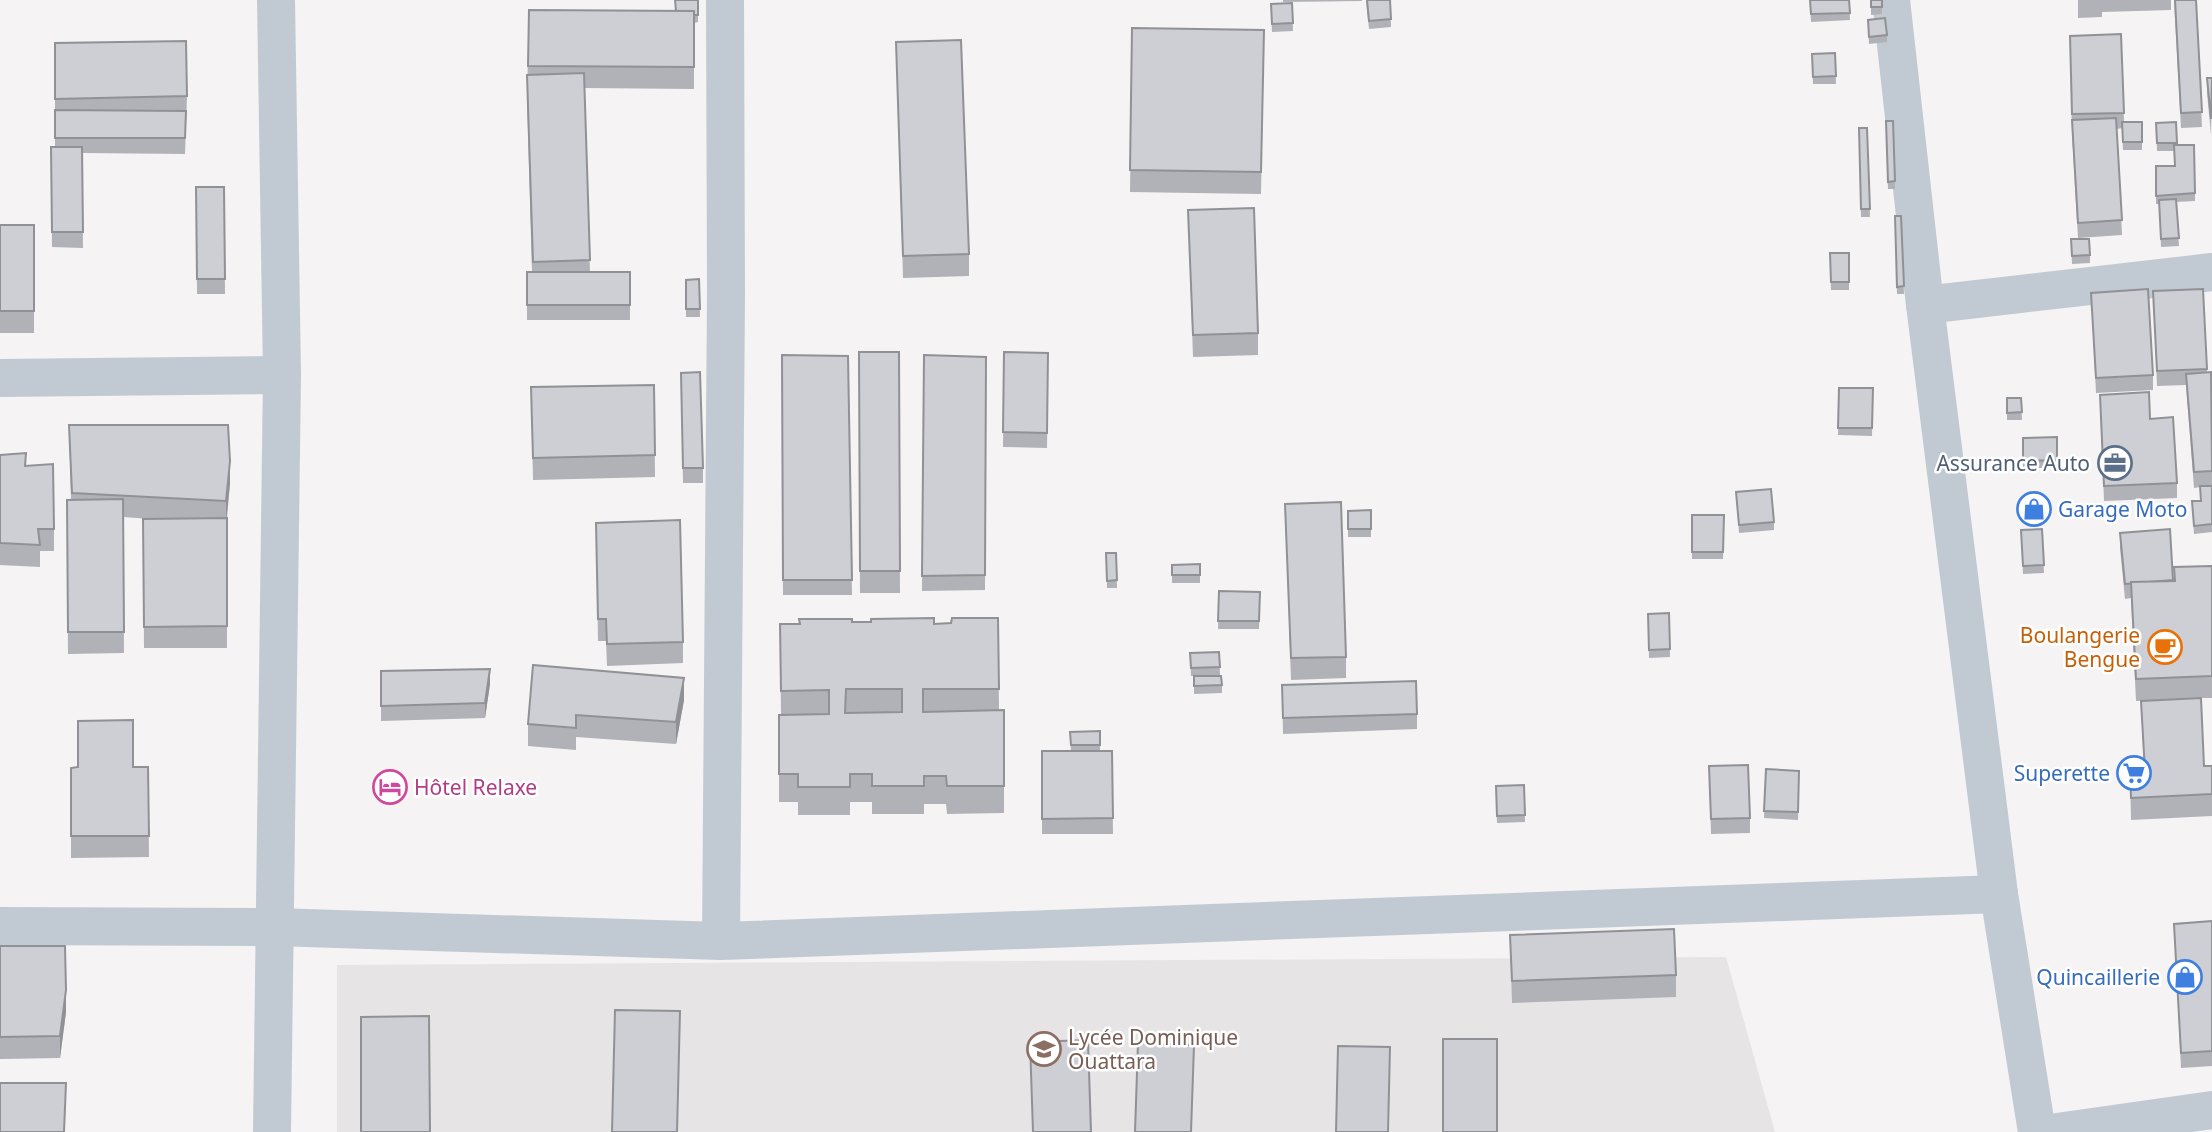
<svg xmlns="http://www.w3.org/2000/svg" width="2212" height="1132" font-family="'Noto Sans',sans-serif">
  <rect width="100%" height="100%" fill="#f5f3f3"/>
  <path fill="#e6e4e5" d="M1726,957L1775,1132H337V965Z"/>
  <g fill="none" stroke-linecap="round" stroke-linejoin="round">
    <g stroke="#c1cad2" stroke-width="38">
      <path d="M1891,0L1925,305L1999,894L2037,1132"/>
      <path d="M1925,305L2212,272"/>
      <path d="M0,378L282,375"/>
      <path d="M0,926L274,927L721,941L1999,894"/>
      <path d="M721,941L726,293L725,0"/>
      <path d="M272,1132L282,375L276,0"/>
      <path d="M2057,1132L2212,1110"/>
    </g>
  </g>
  <g fill="#b0b2b7">
    <path d="M698,0V22L694,23V89L584,88L590,272H630V320H527V272H532L527,97L529,10L676,11Z"/>
    <path d="M1283,0H1362V1L1283,2Z"/>
    <path d="M1366,0H1390L1391,27L1369,29Z"/>
    <path d="M1810,0H1849L1850,20L1811,22Z"/>
    <path d="M1871,0H1882V14L1871,15Z"/>
    <path d="M2078,0H2171V10L2102,12V17L2078,18Z"/>
    <path d="M2174,0H2196L2202,127L2181,128Z"/>
    <path d="M1292,3L1293,31L1272,32L1271,12Z"/>
    <path d="M1868,20L1887,35V42L1869,44Z"/>
    <path d="M1132,28L1264,30L1261,194L1130,192Z"/>
    <path d="M2121,34L2124,122L2142,142V150H2123L2122,128L2117,129L2122,235L2078,238L2072,135L2070,51Z"/>
    <path d="M896,42L969,254V276L903,278Z"/>
    <path d="M55,43L187,96L185,154L82,153L83,248L52,247L51,147H55Z"/>
    <path d="M1835,53L1836,84H1813L1812,54Z"/>
    <path d="M2207,78H2212L2211,135L2207,93Z"/>
    <path d="M1886,121H1893L1895,189H1888Z"/>
    <path d="M2176,122L2177,145L2195,193V201L2176,202L2179,246L2161,247L2159,204H2156V166H2174V151H2157L2156,123Z"/>
    <path d="M1859,128H1867L1870,217H1861Z"/>
    <path d="M196,187H224L225,294H197Z"/>
    <path d="M1188,210L1258,333V355L1193,357Z"/>
    <path d="M1895,216H1901L1904,294H1897Z"/>
    <rect x="0" y="225" width="34" height="108"/>
    <path d="M2071,239L2090,255V263L2072,264Z"/>
    <path d="M1830,253H1849V290H1831Z"/>
    <path d="M699,279L700,317H686V280Z"/>
    <path d="M2203,289L2207,372L2212,379V532L2194,534L2192,501H2200V487L2194,488L2186,385L2157,386L2153,291Z"/>
    <path d="M2091,293L2153,375V390L2096,393Z"/>
    <path d="M859,352H899L900,593H860Z"/>
    <path d="M1004,352L1048,353L1047,448L1003,447Z"/>
    <path d="M782,355L848,356L852,595H783Z"/>
    <path d="M924,355L986,357L985,590L922,591Z"/>
    <path d="M654,385L655,477L533,480L531,387Z"/>
    <path d="M681,388L703,468V483H683Z"/>
    <path d="M1839,388H1873L1872,436L1838,435Z"/>
    <path d="M2100,395L2150,419L2177,483V498L2104,501Z"/>
    <path d="M2007,398H2021L2022,420H2007Z"/>
    <path d="M69,425L230,483L227,518V648H144L143,519H151L123,517L124,653L68,654L67,500H71Z"/>
    <path d="M2057,437V468H2023V438Z"/>
    <path d="M0,455L26,466L54,529V551H40V567L0,565Z"/>
    <path d="M1736,492L1774,522V530L1739,533Z"/>
    <path d="M1285,504L1346,657V678L1291,680Z"/>
    <path d="M1371,510V537H1348V511Z"/>
    <path d="M1692,515H1724L1723,559H1692Z"/>
    <path d="M596,523L683,642V663L607,666L606,641H598Z"/>
    <path d="M2042,529L2044,573L2023,574L2021,530Z"/>
    <path d="M2170,529L2173,581H2174V567L2212,566V698H2201L2204,766H2212V816L2131,820L2130,772L2144,771L2141,701L2198,698L2136,701L2131,598L2125,599L2120,548V533Z"/>
    <path d="M1106,553H1116L1117,588H1107Z"/>
    <path d="M1200,564V583H1172V565Z"/>
    <path d="M1219,591L1260,592L1259,629H1218Z"/>
    <path d="M1669,613L1670,657L1649,658L1648,614Z"/>
    <path d="M998,618L999,710H1004V813L947,814L946,804H924V814H872V802H850V815H798V802H779V715H781L780,624L852,622L934,624L951,623Z"/>
    <path d="M1219,652L1220,675L1191,676L1190,653Z"/>
    <path d="M533,665L684,700L676,744L576,737V750L528,746V724Z"/>
    <path d="M381,671L490,684L485,718L381,721Z"/>
    <path d="M1222,685V693L1194,694V686Z"/>
    <path d="M1282,685L1417,714V729L1283,734Z"/>
    <path d="M1100,731V751H1112L1113,834H1042V751H1071L1070,732Z"/>
    <path d="M1709,766L1750,818V833L1711,834Z"/>
    <path d="M148,767L149,857L71,858V768Z"/>
    <path d="M1766,769L1799,771L1798,820L1764,818Z"/>
    <path d="M1524,785L1525,822L1497,823L1496,786Z"/>
    <path d="M2212,921V1066L2181,1068L2174,924Z"/>
    <path d="M1510,935L1676,975V997L1512,1003Z"/>
    <path d="M0,946L66,1012L60,1058L0,1059Z"/>
  </g>
  <g fill="#909195">
    <path d="M230,461V483L226,523V501Z"/>
    <path d="M490,669V684L485,718V703Z"/>
    <path d="M684,678V700L676,744V722Z"/>
    <path d="M66,990V1012L60,1058V1036Z"/>
  </g>
  <g fill="#cdcfd5" stroke="#909195" stroke-width="2" fill-rule="evenodd">
    <path d="M675,0H698V15H694V11H676Z"/>
    <path d="M1367,0H1390L1391,19L1369,21Z"/>
    <path d="M1810,0H1849L1850,13L1811,14Z"/>
    <rect x="1871" y="0" width="11" height="7"/>
    <path d="M2175,0H2196L2202,112L2181,113Z"/>
    <path d="M1292,3L1293,23L1272,24L1271,4Z"/>
    <path d="M529,10L694,11V67L528,66Z"/>
    <path d="M1885,18L1887,35L1869,37L1868,20Z"/>
    <path d="M1132,28L1264,30L1261,172L1130,170Z"/>
    <path d="M2121,34L2124,113L2072,114L2070,36Z"/>
    <path d="M961,40L969,254L903,256L896,42Z"/>
    <path d="M186,41L187,96L55,99V43Z"/>
    <path d="M1835,53L1836,76L1813,77L1812,54Z"/>
    <path d="M584,73L590,260L533,262L527,75Z"/>
    <path d="M2207,78H2212L2211,119Z"/>
    <path d="M55,110L186,111L185,138H55Z"/>
    <path d="M2116,118L2122,220L2078,223L2072,120Z"/>
    <path d="M1886,121H1893L1895,181L1888,182Z"/>
    <path d="M2122,122H2142V142H2123Z"/>
    <path d="M2176,122L2177,143H2157L2156,123Z"/>
    <path d="M1859,128H1867L1870,209H1861Z"/>
    <path d="M2174,145H2194L2195,193L2156,196V166H2175Z"/>
    <path d="M51,147H82L83,232H52Z"/>
    <path d="M196,187H224L225,279H197Z"/>
    <path d="M2176,199L2179,238L2161,239L2159,200Z"/>
    <path d="M1254,208L1258,333L1193,335L1188,210Z"/>
    <path d="M1895,216H1901L1904,286L1897,287Z"/>
    <rect x="0" y="225" width="34" height="86"/>
    <path d="M2071,239H2089L2090,255L2072,256Z"/>
    <path d="M1830,253H1849V282H1831Z"/>
    <rect x="527" y="272" width="103" height="33"/>
    <path d="M699,279L700,309H686V280Z"/>
    <path d="M2148,289L2153,375L2096,378L2091,293Z"/>
    <path d="M2203,289L2207,369L2157,371L2153,291Z"/>
    <path d="M859,352H899L900,571H860Z"/>
    <path d="M1004,352L1048,353L1047,433L1003,432Z"/>
    <path d="M782,355L848,356L852,580H783Z"/>
    <path d="M924,355L986,357L985,575L922,576Z"/>
    <path d="M700,372L703,468H683L681,373Z"/>
    <path d="M2211,372L2212,471L2194,472L2186,374Z"/>
    <path d="M654,385L655,455L533,458L531,387Z"/>
    <path d="M1839,388H1873L1872,428H1838Z"/>
    <path d="M2149,392L2150,419L2173,417L2177,483L2104,486L2100,395Z"/>
    <path d="M2007,398H2021L2022,412L2007,413Z"/>
    <path d="M69,425H228L230,461L226,501L72,493Z"/>
    <path d="M2057,437V460L2023,461V438Z"/>
    <path d="M26,453L25,466L53,464L54,529H38L40,545L0,543V455Z"/>
    <path d="M2200,486H2212V524L2194,526L2192,501H2201Z"/>
    <path d="M1771,489L1774,522L1739,525L1736,492Z"/>
    <path d="M123,499L124,632H68L67,500Z"/>
    <path d="M1341,502L1346,657L1291,658L1285,504Z"/>
    <path d="M1371,510V529H1348V511Z"/>
    <path d="M1692,515H1724L1723,552H1692Z"/>
    <path d="M227,518V626L144,627L143,519Z"/>
    <path d="M680,520L683,642L607,644L606,619H598L596,523Z"/>
    <path d="M2042,529L2044,565L2023,566L2021,530Z"/>
    <path d="M2170,529L2173,580L2125,584L2120,533Z"/>
    <path d="M1106,553H1116L1117,580L1107,581Z"/>
    <path d="M1200,564V575H1172V565Z"/>
    <path d="M2212,566V676L2136,679L2131,582L2175,581L2174,567Z"/>
    <path d="M1219,591L1260,592L1259,621H1218Z"/>
    <path d="M1669,613L1670,649L1649,650L1648,614Z"/>
    <path d="M934,618V624L951,623L952,618H998L999,689H923V712L1004,710V786H947L946,776H924V786H872V774H850V787H798V774H779V715L829,714V690L781,691L780,624H800L799,619H852V622H871V619ZM846,689H902V712L845,713Z"/>
    <path d="M1219,652L1220,667L1191,668L1190,653Z"/>
    <path d="M533,665L684,678L676,722L576,715V728L528,724Z"/>
    <path d="M490,669L485,703L381,706V671Z"/>
    <path d="M1194,676H1221L1222,685L1194,686Z"/>
    <path d="M1416,681L1417,714L1283,718L1282,685Z"/>
    <path d="M2201,698L2204,766H2212V794L2131,798L2130,772L2145,771L2141,701Z"/>
    <path d="M133,720V767H148L149,836H71V768L78,767V721Z"/>
    <path d="M1100,731V745H1071L1070,732Z"/>
    <path d="M1042,751H1112L1113,818L1042,819Z"/>
    <path d="M1748,765L1750,818L1711,819L1709,766Z"/>
    <path d="M1766,769L1799,771L1798,812L1764,811Z"/>
    <path d="M1524,785L1525,815L1497,816L1496,786Z"/>
    <path d="M2212,921V1051L2181,1053L2174,924Z"/>
    <path d="M1674,929L1676,975L1512,981L1510,935Z"/>
    <path d="M0,946H65L66,990L60,1036L0,1037Z"/>
    <path d="M615,1010L680,1011L677,1132H612Z"/>
    <path d="M429,1016L430,1132H361V1017Z"/>
    <rect x="1443" y="1039" width="54" height="93"/>
    <path d="M1088,1040L1091,1132H1033L1030,1042Z"/>
    <path d="M1138,1043L1194,1045L1191,1132H1135Z"/>
    <path d="M1338,1046L1390,1047L1388,1132H1336Z"/>
    <path d="M0,1083H66L64,1132H0Z"/>
  </g>
  <defs>
    <g id="office-ring" transform="scale(1.75)"><circle r="9.5" fill="#fff" stroke="#5c6f8a" stroke-width="1.5"/><path d="M-6-3h4V-5.5h4V-3h4V5H-6ZM-1-4.5V-3h2v-1.5ZM-6 0V1H6V0Z" fill="#5c6f8a"/></g>
    <g id="shop-ring" transform="scale(1.75)"><circle r="9.5" fill="#fff" stroke="#3f7fe0" stroke-width="1.5"/><path d="M-5-2.5h2.3a2.7 3.5 0 0 1 5.4 0H5L5.5 6h-11ZM-1.5-2.5h3a1.5 2.3 0 0 0-3 0Z" fill="#3f7fe0"/></g>
    <g id="cafe-ring" transform="scale(1.75)"><circle r="9.5" fill="#fff" stroke="#e8710a" stroke-width="1.5"/><path d="M-5.5-4.5H6V0H3Q3 3.5 0 3.5H-2.5Q-5.5 3.5-5.5 0ZM3-3.2v2h1.7v-2ZM-6 4.5H4V6H-6Z" fill="#e8710a"/></g>
    <g id="supermarket-ring" transform="scale(1.75)"><circle r="9.5" fill="#fff" stroke="#3f7fe0" stroke-width="1.5"/><path d="M-6-5.5h2.5l.6 2H6L4.5 2H-2.5L-4.4-4H-6ZM-1.5 3.2a1.3 1.3 0 1 0 .1 0ZM3 3.2a1.3 1.3 0 1 0 .1 0Z" fill="#3f7fe0"/></g>
    <g id="hotel-ring" transform="scale(1.75)"><circle r="9.5" fill="#fff" stroke="#d1479c" stroke-width="1.5"/><path d="M-6-4.5h1.5V1H6V5H4.5V3h-9V5H-6ZM-4 0a1.8 1.8 0 1 1 3.6 0ZM.5 0V-2.5h3Q6-2.5 6 0Z" fill="#d1479c"/></g>
    <g id="school-ring" transform="scale(1.75)"><circle r="9.5" fill="#fff" stroke="#8d6e63" stroke-width="1.5"/><path d="M0-5L7-2L0 1L-7-2ZM-4 1L0 2.5L4 1V4Q0 6-4 4Z" fill="#8d6e63"/></g>
  </defs>
  <g fill-rule="evenodd">
    <use href="#office-ring" x="2115" y="463"/>
    <use href="#shop-ring" x="2034" y="509"/>
    <use href="#cafe-ring" x="2165" y="647"/>
    <use href="#supermarket-ring" x="2134" y="773"/>
    <use href="#hotel-ring" x="390" y="787"/>
    <use href="#shop-ring" x="2185" y="977"/>
    <use href="#school-ring" x="1044" y="1049"/>
  </g>
  <g text-anchor="middle" dominant-baseline="central" stroke-width="5" stroke-linejoin="round" paint-order="stroke">
    <g font-size="21" fill="#4e5e75" stroke="#fff" text-anchor="end">
      <text x="2090" y="463">Assurance Auto</text>
    </g>
    <g font-size="21" fill="#366cbe" stroke="#fff" text-anchor="end">
      <text x="2058" y="509" text-anchor="start">Garage Moto</text>
      <text x="2110" y="773">Superette</text>
      <text x="2160" y="977">Quincaillerie</text>
    </g>
    <g font-size="21" fill="#c56008" stroke="#fff" text-anchor="end">
      <text x="2140" y="635">Boulangerie<tspan x="2140" dy="24">Bengue</tspan></text>
    </g>
    <g font-size="21" fill="#b23c85" stroke="#fff" text-anchor="start">
      <text x="414" y="787">Hôtel Relaxe</text>
    </g>
    <g font-size="21" fill="#785e54" stroke="#fff" text-anchor="start">
      <text x="1068" y="1037">Lycée Dominique<tspan x="1068" dy="24">Ouattara</tspan></text>
    </g>
  </g>
</svg>
